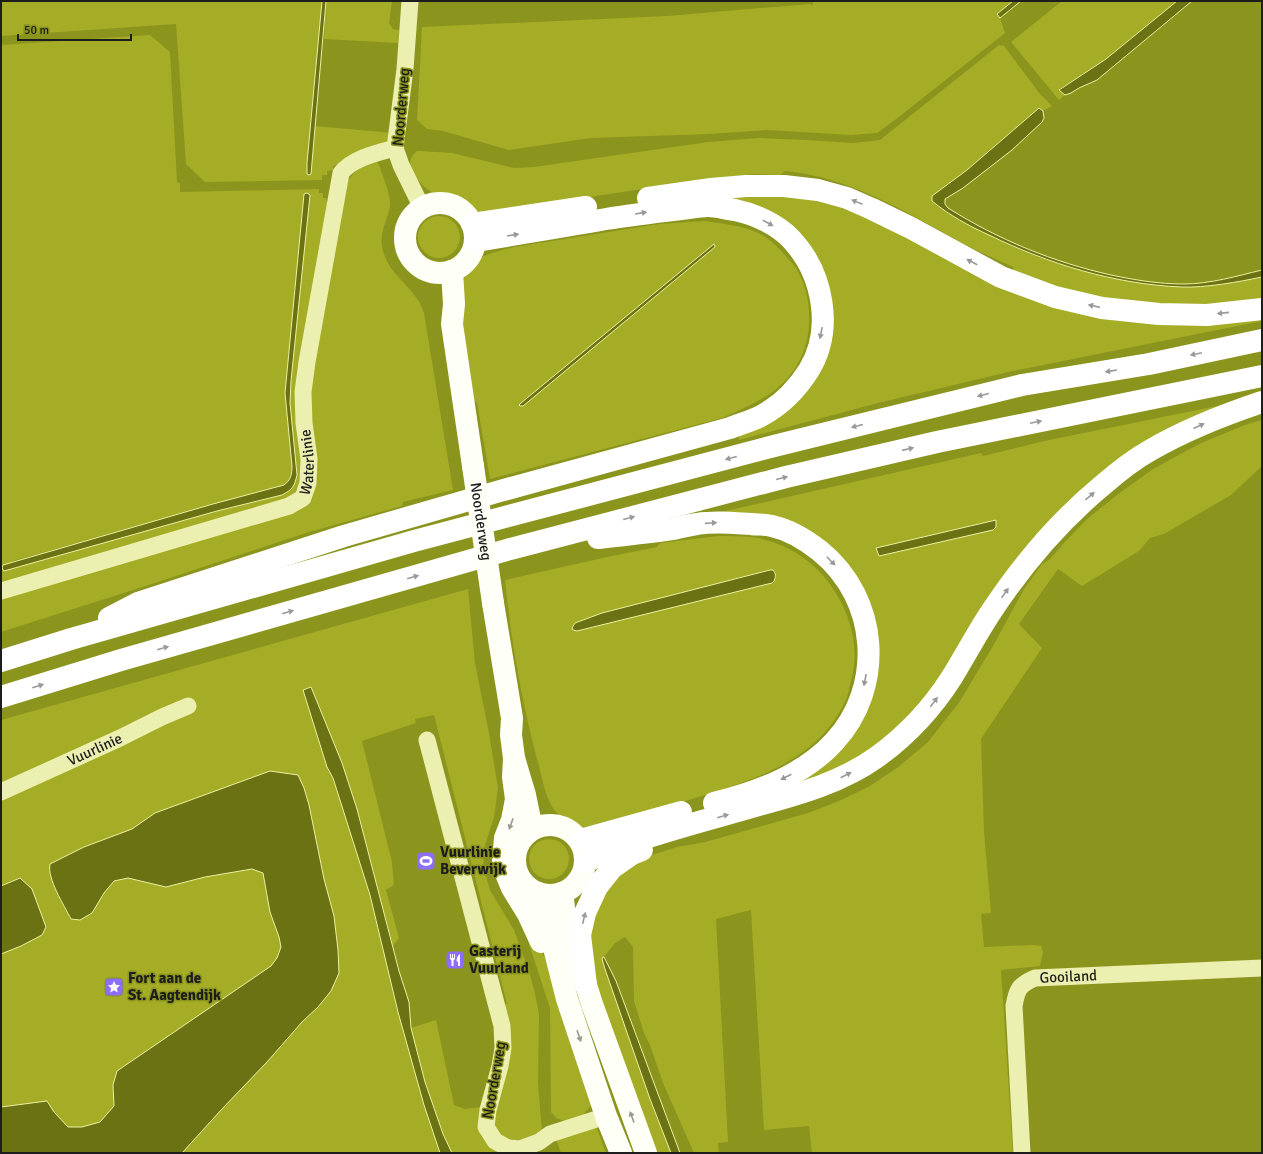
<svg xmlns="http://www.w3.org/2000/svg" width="1263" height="1154" font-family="Signika,sans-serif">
  <rect width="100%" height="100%" fill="#8b941d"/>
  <g fill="#a5ac26" fill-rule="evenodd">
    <path d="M1,1H322L307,163L311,174L315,126L393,133L390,140L342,164L333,166V170L327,171V175H322V180L205,182L186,164L176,24L1,36Z"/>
    <path d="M326,1H392L389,23L393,29L399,30L398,43L324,39Z"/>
    <path d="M814,1H1013L997,14L1000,18L1005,33L895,120L877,133L851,135L766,130L710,134L591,138L509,150L443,131L427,129L417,120L422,27L667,16L810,4L812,6Z"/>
    <path d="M1062,1H1177L1106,59L1059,89L1065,95L1059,100L1011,42Z"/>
    <path d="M150,35L170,52L177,182L180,183V192L319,189V193H323V198H326L327,202L331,204L309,335L305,480L289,503L1,584V45ZM307,193L310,195L291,381L290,403L297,475C294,487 293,489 282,495L217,511L4,571L13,561L213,504L284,485C291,480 292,474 292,466L285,393L304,194Z"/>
    <path d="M999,45L1004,46L1040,94L1052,106L1043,111L1039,108L1036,110L967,170L932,196V201L939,207L959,219L1011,246L1041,258L1075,269L1133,281L1181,287L1234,282L1262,277V299L1194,306L1151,304L1105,299L1069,291L1014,272L1013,267C995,259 977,251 960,242C905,211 849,177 785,171L780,175L755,174L709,179L596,196L558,206L481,213C472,209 466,202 457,198C451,195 443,196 436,194C425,191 406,170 411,158C412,155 415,153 417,151H421L452,153L514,168L534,167L708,142L758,138L807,140L853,143L880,140Z"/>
    <path d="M373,161L377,162L379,165C382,174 392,198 390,206C387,223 377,235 384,254C390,273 407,283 418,300C421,304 422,309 424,313L453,490L403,502L402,506L306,533L155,583L1,632V596L298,511L312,500L316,479L311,409L312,366L346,184C353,171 360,168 373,161Z"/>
    <path d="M726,194L793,195L857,211L1049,303L1262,316V321L1013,371L878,403L739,440L738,431L816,369L808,252L722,204Z"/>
    <circle cx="439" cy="237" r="21"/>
    <path d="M705,221C723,224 742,225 758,233C768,237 777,246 784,254C788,259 793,263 796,268C814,297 814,342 794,370C777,395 749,406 722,418L490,479L477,403L472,399L461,310L462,284L466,274L475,262L481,257L492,253L514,247L659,224Z"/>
    <path d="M1232,403L1067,503L1024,548L1028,551L941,681L904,727L844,770L779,790L870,693L844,566L721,512L981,453L983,456L1044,441Z"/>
    <path d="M1262,420V466L1231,495L1164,534L1150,538L1139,551L1082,586L1058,569L1019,624L1042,648L981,739L984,831L991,913L981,914L984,947L1033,945L1041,946L1043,952L1040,966L1001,970L1013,1153H812L809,1126L764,1130L751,910L716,919L728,1142L718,1143L719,1153H694L663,1083L650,1045L644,1033L634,1001L633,947L625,937L615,943L602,959L650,1099L671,1153H657L635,1098L596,988L588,941L591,923L612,881L636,860L677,847L705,842L808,813L839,801L868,787L897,768L928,742L960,701L993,646L1024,589L1042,564L1050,559L1064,543L1087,519L1121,492L1153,469L1199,444L1245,425Z"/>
    <path d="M718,536C729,536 740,536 751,537C786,541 820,564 837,595C853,621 859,652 851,682C849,688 848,696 845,702C814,768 737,784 674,805C654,811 634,819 615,824C608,826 601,826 594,827C590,827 585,829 582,828C575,826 562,818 557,813C545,800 543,779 538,763C522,703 511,642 505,580L607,557L657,547L660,543Z"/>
    <path d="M468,589L475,663L489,733L498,788L494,817L483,852L484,869L490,890L514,930L528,968L534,989L539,1014L538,1083L542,1132L515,1142L499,1136L493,1126L501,1006L507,1004L434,715L415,719L416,723L362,741L392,862L394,885L386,890L399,938L393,946L357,809C344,767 328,727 311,687L306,689L370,895L378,927L441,1153H1V720Z"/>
    <circle cx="549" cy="859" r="20"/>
    <path d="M519,917L533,933L547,963L593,1102L590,1107L583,1115L567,1122L556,1118L551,1112L550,1008L528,941Z"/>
    <path d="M436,1020L454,1105L465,1109L481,1107L511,1153H452C432,1114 422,1071 411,1028Z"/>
    <path d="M595,1126L598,1131L606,1153H561L556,1139Z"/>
  </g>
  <g fill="#6a7213" stroke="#edf0a2">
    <path d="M322,1H326L311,174L309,175L307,174V163Z"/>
    <path d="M1013,1H1021L1000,18L997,14Z"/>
    <path d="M1177,1H1192L1097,80L1079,88L1071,93L1065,95L1059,90L1106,59Z"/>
    <path d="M1039,108L1043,111L1044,118L1042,122L1012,150L963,188L945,199V204L948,208C999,240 1053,262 1111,275C1135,280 1159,284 1184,284C1210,284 1237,276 1262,270V277C1238,282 1205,288 1181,287C1114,284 1049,264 989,235C969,226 949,215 932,201V196L967,170Z"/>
    <path d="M307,193L310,195L291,381L290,403L297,475C294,487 293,489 282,495L217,511L4,571L2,568L3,565L213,504L284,485C291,480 292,474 292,466L285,393L304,194Z"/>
    <path d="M714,244L715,247L523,406H520L519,405L521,403Z"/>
    <path d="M996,520V527L993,530L879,556L876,548Z"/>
    <path d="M770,570H773C776,574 776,576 774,581L772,583L577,631L573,630L572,628L575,623L602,613Z"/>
    <path d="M311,687L342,763L357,809L399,971L409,1002L411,1028L425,1082L443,1134L452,1153H440L424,1105L398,1012L370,895L333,778L327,767L303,690Z"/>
    <path d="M270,771L298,775L304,788L309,805L324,879L334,916L338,950L339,973L331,991L318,1007L302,1022L267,1062L221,1110L182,1153H1V1107L47,1101L54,1112L68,1127H82L100,1122L114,1106L113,1085L117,1071L271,966L277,958L281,947L279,937L270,912L263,873L252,869L205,877L166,887L128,878L114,881L104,893L92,913L80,920L71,919C64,905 47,879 50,864L84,847L132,829L155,813Z"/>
    <path d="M20,878L32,889L46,927L42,935L21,946L1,954V886Z"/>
    <path d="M603,957H604L616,981L680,1153H671L650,1099L605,969L602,959Z"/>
  </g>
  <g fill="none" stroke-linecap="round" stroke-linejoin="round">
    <g stroke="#ebefaf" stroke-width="17">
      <path d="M410,1L405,69L395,148L401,165L422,208"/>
      <path id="s1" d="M1,591L289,506L303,498L308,483L309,459L304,423L303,392L307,362L341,173C353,158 377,153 395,148"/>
      <path d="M427,740L502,1026L503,1048L500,1066L488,1110L486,1127L495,1141L508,1148L520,1149L539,1142L550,1134L606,1116"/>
      <path id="s2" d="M1,792L120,738L162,717L188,706"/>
      <path id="s3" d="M1022,1153L1014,1006C1017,989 1019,985 1035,978L1262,968"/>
    </g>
    <g stroke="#fefff6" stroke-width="22">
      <circle cx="440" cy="238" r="35"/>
      <path d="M452,271L454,304L452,324L473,466"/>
      <path d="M493,603L512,718L511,735L514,758L525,795L532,829"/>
      <path d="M514,758L513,777L516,799L512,820L505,838L503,861L507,876L512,888L528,914L541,942"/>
      <circle cx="550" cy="860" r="35"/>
      <path d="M538,893L553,944L567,999L606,1116L621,1153"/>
      <path d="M562,893L569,943L586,985L592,1004L646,1153"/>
    </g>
    <g stroke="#fff" stroke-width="22">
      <path d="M648,198L711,189L746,186H784L818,190L847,198L872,209L911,228L1001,277L1055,297L1102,308L1159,314L1207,315L1262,309"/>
      <path d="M472,224L586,207"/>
      <path d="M598,538C623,535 648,533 673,529C681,527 689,525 697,524C715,521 733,523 751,524C758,525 766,524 772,526C790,530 806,540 820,551C879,599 885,687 834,742C803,776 757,792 714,803"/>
      <path d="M109,618L138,603L344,536L500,491L730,428C740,424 751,421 761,416C780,406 797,389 809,370C834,329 823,273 791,239C777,224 754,214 735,210C726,209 717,206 708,206C699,206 690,208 681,209C656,212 631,215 606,219C562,227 518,234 475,241"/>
      <path d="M1,661L71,639L414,541L778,445L1022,385L1149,364L1262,340"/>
      <path d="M1,697L121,660L510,549L786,477L937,442L1262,376"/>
      <path d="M580,840L681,812"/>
      <path d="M585,862C640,836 701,822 759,805C800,794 842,782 877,757C906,736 933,707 952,677C965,656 976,635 989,615C1021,566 1059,521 1104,484C1118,472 1133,460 1149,451C1185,430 1223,415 1262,402"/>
      <path d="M586,985L580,935L585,913L597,887L612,868L632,854L642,850"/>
    </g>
    <path stroke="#fefff6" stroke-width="22" id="s4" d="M473,466L493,603"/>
  </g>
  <defs><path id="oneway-solid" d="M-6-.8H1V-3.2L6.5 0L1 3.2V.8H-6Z"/></defs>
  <g fill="#999">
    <use href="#oneway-solid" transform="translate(857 202) rotate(-158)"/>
    <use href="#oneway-solid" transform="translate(641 213) rotate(-9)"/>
    <use href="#oneway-solid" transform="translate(768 223) rotate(29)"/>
    <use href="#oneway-solid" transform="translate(513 235) rotate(-9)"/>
    <use href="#oneway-solid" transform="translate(972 262) rotate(-153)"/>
    <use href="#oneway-solid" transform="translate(1094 306) rotate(-167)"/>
    <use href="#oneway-solid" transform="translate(1223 313) rotate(174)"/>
    <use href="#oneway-solid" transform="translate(821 333) rotate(101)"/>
    <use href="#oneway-solid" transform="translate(1196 354) rotate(168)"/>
    <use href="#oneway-solid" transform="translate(1111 371) rotate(171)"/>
    <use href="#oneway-solid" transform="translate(983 395) rotate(166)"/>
    <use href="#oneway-solid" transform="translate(1036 422) rotate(-12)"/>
    <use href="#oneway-solid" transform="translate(857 426) rotate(166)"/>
    <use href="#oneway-solid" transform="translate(1199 426) rotate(-25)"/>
    <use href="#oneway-solid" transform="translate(908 449) rotate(-13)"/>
    <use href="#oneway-solid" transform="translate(731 458) rotate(165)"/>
    <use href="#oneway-solid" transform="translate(782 478) rotate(-14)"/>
    <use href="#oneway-solid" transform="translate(1090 496) rotate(-41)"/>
    <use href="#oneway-solid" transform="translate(629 518) rotate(-15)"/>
    <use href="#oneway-solid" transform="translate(711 523) rotate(-4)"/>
    <use href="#oneway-solid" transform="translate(831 561) rotate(45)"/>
    <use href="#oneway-solid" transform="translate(413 577) rotate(-16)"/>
    <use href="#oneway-solid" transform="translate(1005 593) rotate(-55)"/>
    <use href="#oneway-solid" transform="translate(288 612) rotate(-16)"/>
    <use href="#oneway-solid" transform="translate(163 648) rotate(-16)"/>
    <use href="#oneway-solid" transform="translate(865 680) rotate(101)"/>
    <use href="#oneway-solid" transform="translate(38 686) rotate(-17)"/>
    <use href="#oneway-solid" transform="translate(934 702) rotate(-53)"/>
    <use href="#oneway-solid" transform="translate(846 775) rotate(-27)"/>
    <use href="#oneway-solid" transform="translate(786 777) rotate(153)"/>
    <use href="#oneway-solid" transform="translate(723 816) rotate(-16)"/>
    <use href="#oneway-solid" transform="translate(584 918) rotate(-77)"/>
  </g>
  <g fill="#999994">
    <use href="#oneway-solid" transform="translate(511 824) rotate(110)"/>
    <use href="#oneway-solid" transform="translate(579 1036) rotate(71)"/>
    <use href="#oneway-solid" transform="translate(632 1117) rotate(-110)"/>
  </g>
  <defs>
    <g id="stadium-square" transform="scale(1)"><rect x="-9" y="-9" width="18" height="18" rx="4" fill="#8d6dfe" stroke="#8b941d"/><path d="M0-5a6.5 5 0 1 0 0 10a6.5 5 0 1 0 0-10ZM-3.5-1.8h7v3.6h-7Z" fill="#fff"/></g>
    <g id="restaurant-square" transform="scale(1)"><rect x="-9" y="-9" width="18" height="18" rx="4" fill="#8d6dfe" stroke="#8b941d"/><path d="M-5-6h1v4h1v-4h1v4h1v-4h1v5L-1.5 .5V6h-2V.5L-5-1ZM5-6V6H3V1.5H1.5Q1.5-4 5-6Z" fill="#fff"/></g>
    <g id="sight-square" transform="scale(1)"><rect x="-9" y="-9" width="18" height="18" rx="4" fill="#8d6dfe" stroke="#8b941d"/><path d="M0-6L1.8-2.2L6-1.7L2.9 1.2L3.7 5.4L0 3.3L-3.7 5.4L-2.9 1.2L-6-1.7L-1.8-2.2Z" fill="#fff"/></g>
  </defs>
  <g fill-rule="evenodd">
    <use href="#stadium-square" x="426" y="861"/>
    <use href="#restaurant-square" x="455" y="960"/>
    <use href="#sight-square" x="114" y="987"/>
  </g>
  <g text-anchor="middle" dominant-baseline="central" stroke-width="3" stroke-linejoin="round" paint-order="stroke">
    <g font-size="15" fill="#1d1d1d" stroke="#8b941d">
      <text transform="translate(401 107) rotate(-85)">Noorderweg</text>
      <text stroke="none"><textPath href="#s1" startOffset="353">Waterlinie</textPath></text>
      <text stroke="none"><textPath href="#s4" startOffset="56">Noorderweg</textPath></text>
      <text stroke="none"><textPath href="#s2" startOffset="103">Vuurlinie</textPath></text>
      <text stroke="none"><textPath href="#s3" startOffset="218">Gooiland</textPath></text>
      <text transform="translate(494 1080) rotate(-80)">Noorderweg</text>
    </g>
    <g font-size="15" font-weight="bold" fill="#1d1d1d" stroke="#8b941d" text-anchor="start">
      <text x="440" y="852">Vuurlinie<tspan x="440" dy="17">Beverwijk</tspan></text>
      <text x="469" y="951">Gasterij<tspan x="469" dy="17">Vuurland</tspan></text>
      <text x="128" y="978">Fort aan de<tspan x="128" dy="17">St. Aagtendijk</tspan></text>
    </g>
  </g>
  <rect width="1263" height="1154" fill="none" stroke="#1d1d1d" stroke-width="4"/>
  <path d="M18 34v6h113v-6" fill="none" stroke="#1d1d1d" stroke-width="2"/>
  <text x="24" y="34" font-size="12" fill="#1d1d1d" stroke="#8b941d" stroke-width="3" paint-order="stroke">50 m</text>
</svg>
